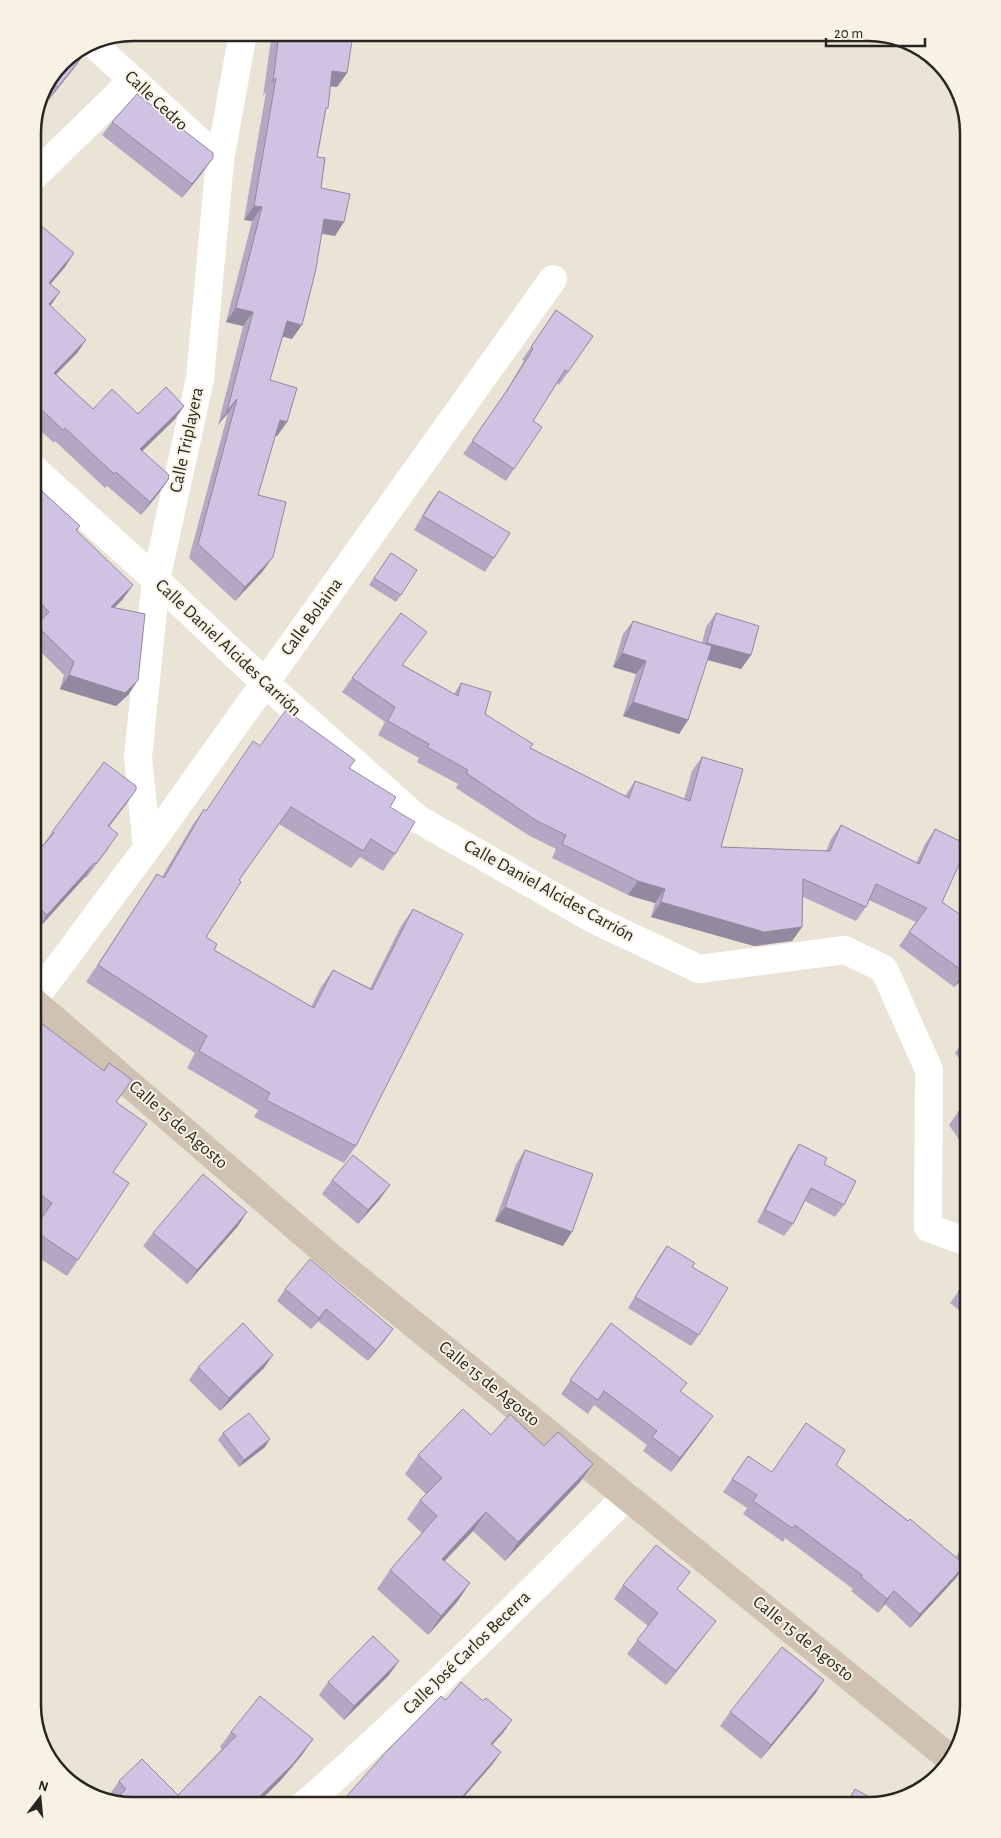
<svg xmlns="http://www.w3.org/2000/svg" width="1001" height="1838" font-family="'Alegreya Sans',sans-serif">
  <rect width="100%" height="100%" fill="#eae4d7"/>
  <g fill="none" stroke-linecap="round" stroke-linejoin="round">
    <g stroke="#fff" stroke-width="28">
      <path d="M91,42L220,160"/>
      <path d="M33,177L133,80"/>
      <path d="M33,468L156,580L265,683L418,819L593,919L699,969L845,950L884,969L929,1070L928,1228L968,1242"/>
      <path d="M147,848L138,757L156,580L200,379L220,160L243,33"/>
      <path d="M33,1001L147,848L553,279"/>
      <path d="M304,1805C416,1707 521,1601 627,1496"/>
    </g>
    <path stroke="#cfc2b3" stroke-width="28" d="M33,1001L332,1258L952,1760"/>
  </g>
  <g fill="#b3a7c3">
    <path d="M272,33H342L347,73L337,87L330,86L317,157L321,188L335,236L322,234L292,339L282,336L270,380L287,422L277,436L275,435L258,495L263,571L235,601L189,558L228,413L218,425L243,326L226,322L252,221L244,220L266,92L263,96Z"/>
    <path d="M78,63L48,101L46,99L37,110L40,94Z"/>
    <path d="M112,122L203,172L182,198L102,135Z"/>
    <path d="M33,219L65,267L51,284L50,306L86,340L77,353L56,374L93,409L138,414L184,406L175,419L142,451L168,480L159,493L141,515L107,486L105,488L55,441L54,443L33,424Z"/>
    <path d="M556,310L593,336L559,385L557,383L533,421L514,469L506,481L463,454L500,401L524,361L522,360Z"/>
    <path d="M33,483L80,526L77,531L123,599L115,607L129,694L116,706L60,689L64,675L33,644V630L38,623L33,618Z"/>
    <path d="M439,491L494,558L485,572L414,530L429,504Z"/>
    <path d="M391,553L401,595L396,602L369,585Z"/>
    <path d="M716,613L751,655L741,669L707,660L688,720L679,734L623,716L636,674L613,667L623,634L633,621L702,643L706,627Z"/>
    <path d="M403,665L454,694L461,683L485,714L530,748L625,796L635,781L684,799L692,771L702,757L721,847L826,851L831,839L841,825L916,863L925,844L935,829L942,902L968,920V974L954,987L899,946L916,922L869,900L866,907L856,921L803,897L802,927L792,941L754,946L651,917L655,903L628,895L552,858L556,849L528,835L456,788L458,784L417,762L419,758L378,735L385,722L342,692L352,678Z"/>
    <path d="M260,746L350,768L390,807L395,854L383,871L360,857L351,868L279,824L239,880L206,937L214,950L311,1007L321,987L333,970L370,988L401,926L413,909L356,1146L344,1163L254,1117L258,1110L187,1068L195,1053L86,982L157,874L162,877L192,826L204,809L206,811Z"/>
    <path d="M127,803L109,827V848L86,878L85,877L38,929L33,924V857L43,846H42L52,832Z"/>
    <path d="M33,1023L116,1102L113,1172L78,1260L67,1276L33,1254V1231L40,1220L33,1214Z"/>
    <path d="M968,1037V1071L955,1053L964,1040Z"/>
    <path d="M968,1105V1153L949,1125L958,1112Z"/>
    <path d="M799,1144L824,1164L844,1205L835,1217L805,1201L793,1224L784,1236L757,1222L791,1156Z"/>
    <path d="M525,1150L563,1246L495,1221L516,1164Z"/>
    <path d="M332,1180L380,1199L358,1224L322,1194Z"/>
    <path d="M238,1226L187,1284L143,1246L153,1233Z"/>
    <path d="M667,1246L692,1267L699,1335L691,1346L628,1308L659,1257Z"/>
    <path d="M968,1279V1317L950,1303Z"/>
    <path d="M285,1289L393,1329L385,1340L368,1361L318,1321L311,1329L277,1301Z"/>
    <path d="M611,1323L681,1392L703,1430L671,1472L643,1451L647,1445L594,1405L588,1414L561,1394Z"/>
    <path d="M198,1367L264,1368L220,1411L189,1380Z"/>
    <path d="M223,1433L265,1447L239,1467L218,1440Z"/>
    <path d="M491,1435L580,1482L505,1561L473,1531L445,1561L457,1602L428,1635L377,1589L390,1570L422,1533L407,1519L420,1500L426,1494L405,1474L418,1455Z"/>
    <path d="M748,1456L772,1472L836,1465L956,1557L968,1534V1566L963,1563L956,1578L910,1628L885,1604L878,1613L851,1591L853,1589L785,1538L783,1542L743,1514L747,1508L723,1492Z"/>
    <path d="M623,1585L677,1590L706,1634L666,1685L627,1654L648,1626L614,1599Z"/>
    <path d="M389,1675L344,1720L319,1695L328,1682Z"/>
    <path d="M824,1680L815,1694L761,1759L720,1726L730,1712Z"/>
    <path d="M231,1732L302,1755L281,1780L127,1805L110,1800L108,1797L119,1781L178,1795L222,1749L220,1747Z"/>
    <path d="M855,1789L868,1806L844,1805Z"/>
  </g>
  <g fill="#92889f">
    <path d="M88,49L78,63L48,101L58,87Z"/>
    <path d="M332,71L347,73L337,87L322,85Z"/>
    <path d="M55,85L46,99L37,110L38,106Z"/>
    <path d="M213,158L203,172L182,198L192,184Z"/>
    <path d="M254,206L262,207L252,221L244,220Z"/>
    <path d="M324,219L344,222L335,236L314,232Z"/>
    <path d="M74,253L65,267L40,296L49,283Z"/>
    <path d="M60,292L51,305L40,318L49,304Z"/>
    <path d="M236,308L253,312L243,326L226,322Z"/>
    <path d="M287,321L302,325L292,339L277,335Z"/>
    <path d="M86,340L77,353L45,386L54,373Z"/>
    <path d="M237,399L228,413L218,425L227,411Z"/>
    <path d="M184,406L175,419L130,463L140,449Z"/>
    <path d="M280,420L287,422L277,436L270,434Z"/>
    <path d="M168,480L159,493L141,515L150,502Z"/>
    <path d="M273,557L263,571L235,601L245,587Z"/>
    <path d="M133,585L123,599L102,620L111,607Z"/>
    <path d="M707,643L751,655L741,669L698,657Z"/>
    <path d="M622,653L646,661L636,674L613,667Z"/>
    <path d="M69,675L138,680L129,694L116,706L60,689Z"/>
    <path d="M633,702L688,720L679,734L623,716Z"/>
    <path d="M136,790L127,803L98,840L108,826Z"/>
    <path d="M94,863L85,877L38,929L47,915Z"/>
    <path d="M638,881L665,889L655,903L628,895Z"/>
    <path d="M661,902L802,927L792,941L754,946L651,917Z"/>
    <path d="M968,968V974L954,987L964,972Z"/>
    <path d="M390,1185L380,1199L358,1224L368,1210Z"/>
    <path d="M505,1207L572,1232L563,1246L495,1221Z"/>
    <path d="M247,1212L238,1226L187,1284L197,1270Z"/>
    <path d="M326,1309L318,1321L311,1329L319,1318Z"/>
    <path d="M393,1329L385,1340L368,1361L376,1350Z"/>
    <path d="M273,1355L264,1368L220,1411L229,1398Z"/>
    <path d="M713,1416L703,1430L671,1472L680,1458Z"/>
    <path d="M270,1439L265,1447L239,1467L244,1460Z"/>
    <path d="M593,1464L580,1482L505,1561L518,1542Z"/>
    <path d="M486,1512L473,1531L429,1577L442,1559Z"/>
    <path d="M965,1565L956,1578L910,1628L920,1614Z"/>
    <path d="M470,1583L457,1602L428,1635L441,1616Z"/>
    <path d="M894,1591L885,1604L878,1613L887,1599Z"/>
    <path d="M716,1621L706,1634L666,1685L676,1671Z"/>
    <path d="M399,1661L389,1675L344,1720L354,1706Z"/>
    <path d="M824,1680L815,1694L761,1759L771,1745Z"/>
    <path d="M512,1720L503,1733L482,1756L491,1744Z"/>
    <path d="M313,1739L302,1755L281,1780L256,1805H251Z"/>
    <path d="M501,1752L492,1765L457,1805H455Z"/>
  </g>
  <g fill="#d0c2e3" stroke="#92889f">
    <path d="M279,33H342L353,34L347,73L332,71L328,108H326L317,157L325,158L321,188L350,194L344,222L324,219L316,269L302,325L287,321L270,380L297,388L287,422L280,420L258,495L286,502L273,557L245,587L198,544L237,399L227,411L253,312L236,308L262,207L254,206L276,78L273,82Z"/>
    <path d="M84,47L88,49L58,87L55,85L38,106L40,94L62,62Z"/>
    <path d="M137,94L213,153V158L192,184L112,122Z"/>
    <path d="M33,219L74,253L49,283L60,292L49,304L86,340L54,373L93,409L112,389L138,414L166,387L184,406L140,449L169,475L168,480L150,502L116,472L114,474L65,428L63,430L33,402Z"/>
    <path d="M556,310L593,336L568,372L565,370L533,421L542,427L514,469L472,441L508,389L533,349L531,347Z"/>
    <path d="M33,483L80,526L76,530L133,585L111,607L145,614L138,680L125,693L69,675L74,662L36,625L49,612L33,595Z"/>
    <path d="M439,491L510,533L494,558L423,516Z"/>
    <path d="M391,553L417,570L401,595L374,578Z"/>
    <path d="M401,613L427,632L402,665L458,696L461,683L491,692L485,714L533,744L530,748L629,798L635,781L690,801L702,757L743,769L721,847L830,851L841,825L919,864L935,829L968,845L942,902L968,920V968L964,972L909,932L927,908L876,884L866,907L803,879L802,927L764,932L661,902L665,889L638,881L562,844L566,835L537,821L466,773L468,770L427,747L429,744L388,721L395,707L352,678Z"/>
    <path d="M716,613L759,626L751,655L707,643Z"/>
    <path d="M633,621L712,646L688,720L633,702L646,661L622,653Z"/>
    <path d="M286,710L355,760L349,768L396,797L390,807L415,822L395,854L371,839L363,851L291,807L239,880L241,882L206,937L217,944L214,950L314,1008L333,970L372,990L413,909L463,934L356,1146L266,1100L270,1093L199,1051L207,1036L98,965L157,874L164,878L204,809L206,811L253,741L260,746Z"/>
    <path d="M104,762L136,786V790L108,826L118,834L96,864L94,863L47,915L33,902V857L54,833L52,832Z"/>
    <path d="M37,1020L104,1071L109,1063L132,1080L116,1102L147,1124L113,1172L129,1183L78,1260L33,1230L52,1203L33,1189V1023L34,1024Z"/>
    <path d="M968,1037V1047L964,1040Z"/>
    <path d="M968,1105V1127L958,1112Z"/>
    <path d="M799,1144L827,1158L824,1164L856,1181L844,1205L811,1188L793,1224L765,1210Z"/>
    <path d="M525,1150L593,1174L572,1232L505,1207Z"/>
    <path d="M353,1155L390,1185L368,1210L332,1180Z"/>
    <path d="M203,1174L247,1212L197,1270L153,1233Z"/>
    <path d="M667,1246L695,1263L692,1267L728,1288L699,1335L635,1297Z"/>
    <path d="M310,1259L393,1329L376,1350L326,1309L319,1318L285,1289Z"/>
    <path d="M968,1279V1300L958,1292Z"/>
    <path d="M243,1323L273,1355L229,1398L198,1367Z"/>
    <path d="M611,1323L687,1383L680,1391L713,1416L680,1458L652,1437L657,1431L604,1391L598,1400L570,1380Z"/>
    <path d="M463,1409L491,1435L510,1414L544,1446L558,1432L593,1464L518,1542L486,1512L442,1559L470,1583L441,1616L390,1570L437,1516L420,1500L442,1478L418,1455Z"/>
    <path d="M249,1413L270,1439L244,1460L223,1433Z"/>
    <path d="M806,1423L845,1450L836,1465L908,1521L910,1519L965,1565L920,1614L894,1591L887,1599L861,1577L862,1575L795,1525L792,1528L753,1501L757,1495L732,1479L748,1456L772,1472Z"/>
    <path d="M968,1536V1556L960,1552Z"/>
    <path d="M656,1545L690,1572L677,1589L716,1621L676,1671L637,1640L658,1613L623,1585Z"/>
    <path d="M373,1636L399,1661L354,1706L328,1682Z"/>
    <path d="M782,1647L824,1680L771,1745L730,1712Z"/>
    <path d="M461,1682L483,1701L486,1698L512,1720L491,1744L501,1752L455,1805H339L385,1753L441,1696L446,1700Z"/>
    <path d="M260,1696L313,1739L292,1765L251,1805H127L114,1801L126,1789L119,1781L142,1759L178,1795L236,1736L231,1732Z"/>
    <path d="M855,1789L880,1803L868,1806H846Z"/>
  </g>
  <g text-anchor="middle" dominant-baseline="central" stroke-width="4" stroke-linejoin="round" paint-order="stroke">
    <g font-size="18" fill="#282621" stroke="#f8f2e4">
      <text transform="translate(156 101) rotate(43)">Calle Cedro</text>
      <text transform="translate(187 440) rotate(-78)">Calle Triplayera</text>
      <text transform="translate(312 617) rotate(-54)">Calle Bolaina</text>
      <text transform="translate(228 648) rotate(43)">Calle Daniel Alcides Carrión</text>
      <text transform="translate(549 891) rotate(29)">Calle Daniel Alcides Carrión</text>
      <text transform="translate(178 1125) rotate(41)">Calle 15 de Agosto</text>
      <text transform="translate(489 1384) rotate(39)">Calle 15 de Agosto</text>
      <text transform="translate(803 1639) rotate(39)">Calle 15 de Agosto</text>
      <text transform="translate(467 1653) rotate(-44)">Calle José Carlos Becerra</text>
    </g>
  </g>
  <path d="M0 0H1001V1838H0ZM133 41H868A92 92 0 0 1 960 133V1705A92 92 0 0 1 868 1797H133A92 92 0 0 1 41 1705V133A92 92 0 0 1 133 41Z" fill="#f8f2e4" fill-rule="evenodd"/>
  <path fill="none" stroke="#282621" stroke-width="2.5" d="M133 41H868A92 92 0 0 1 960 133V1705A92 92 0 0 1 868 1797H133A92 92 0 0 1 41 1705V133A92 92 0 0 1 133 41Z"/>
  <g transform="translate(40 1798) rotate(16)" stroke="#f8f2e4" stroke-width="4" paint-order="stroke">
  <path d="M0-4L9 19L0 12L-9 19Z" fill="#282621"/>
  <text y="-8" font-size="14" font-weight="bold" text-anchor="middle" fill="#282621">N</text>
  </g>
  <path d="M826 38v8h99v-8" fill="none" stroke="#282621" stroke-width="2.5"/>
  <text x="834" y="38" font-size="15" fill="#282621" stroke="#f8f2e4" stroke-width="4" paint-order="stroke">20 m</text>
</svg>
